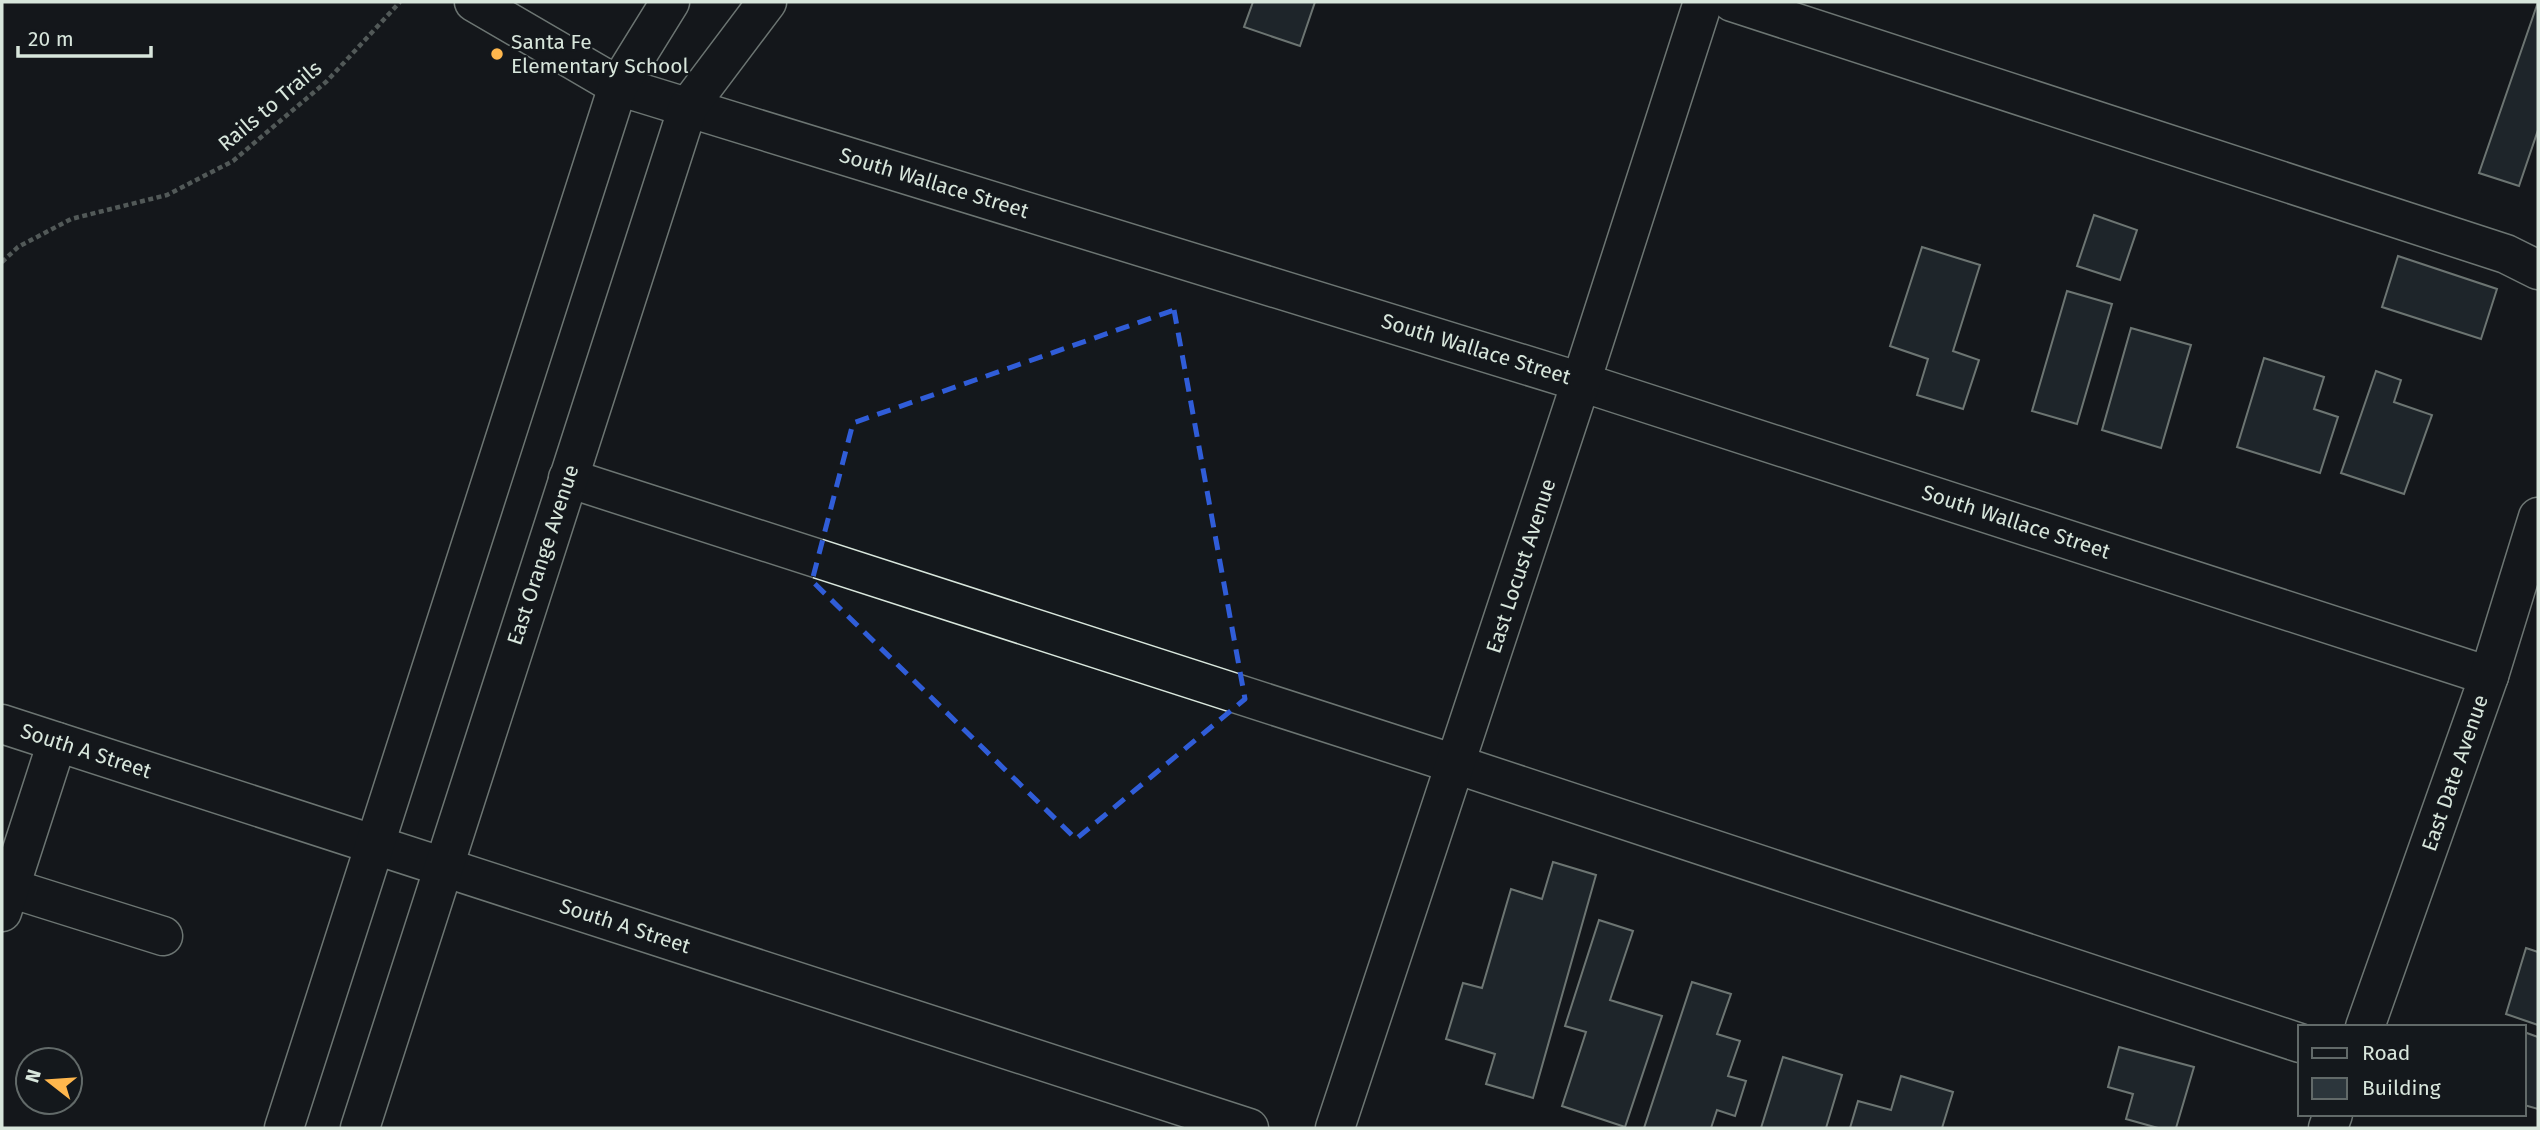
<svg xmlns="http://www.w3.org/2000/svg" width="2540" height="1130" font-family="'Fira Sans',sans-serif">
  <rect width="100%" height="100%" fill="#14181c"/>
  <g fill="#2c363c" stroke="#d8e6dc" stroke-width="2">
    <path d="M1253,2H1315L1300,46L1244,27Z"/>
    <path d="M2538,2V130L2519,186L2479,173Z"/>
    <path d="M2094,215L2137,230L2120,280L2077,266Z"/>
    <path d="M1922,247L1980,265L1953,351L1979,360L1963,409L1917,395L1928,359L1890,346Z"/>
    <path d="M2398,256L2497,289L2481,339L2382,307Z"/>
    <path d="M2067,291L2112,304L2077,424L2032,411Z"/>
    <path d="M2131,328L2191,345L2161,448L2102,430Z"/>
    <path d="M2264,358L2324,377L2314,409L2338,417L2320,473L2237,447Z"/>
    <path d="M2376,371L2401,380L2394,402L2432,415L2404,494L2341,473Z"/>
    <path d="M1553,862L1596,875L1533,1098L1486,1084L1495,1054L1446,1039L1463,983L1482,988L1511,889L1542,899Z"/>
    <path d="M1599,920L1633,931L1610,1000L1662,1016L1625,1127L1562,1106L1586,1032L1565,1026Z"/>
    <path d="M2526,948L2538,952V1025L2506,1014Z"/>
    <path d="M1692,982L1731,994L1717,1034L1740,1041L1728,1076L1746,1081L1735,1116L1717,1110L1711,1128H1644Z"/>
    <path d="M2524,1032L2538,1037V1109L2524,1105Z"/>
    <path d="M2119,1047L2194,1067L2176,1128H2158L2126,1119L2133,1094L2108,1087Z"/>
    <path d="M1783,1057L1842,1075L1826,1128H1761Z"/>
    <path d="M1901,1076L1953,1092L1942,1128H1850L1858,1101L1891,1110Z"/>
  </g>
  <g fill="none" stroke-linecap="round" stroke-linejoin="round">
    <g stroke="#d8e6dc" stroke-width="41">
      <g id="minor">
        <path d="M474,2L618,86L1581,382L2489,676"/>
        <path d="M1732,2L2506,254L2538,270"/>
        <path d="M568,478L1455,764L2300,1043"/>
        <path d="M2,724L1249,1128"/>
        <path d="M10,888L163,936"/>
        <path d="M2,912L57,742"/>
        <path d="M2365,1027L2489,676L2538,517"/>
        <path d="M284,1128L618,86L670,2"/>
        <path d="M360,1128L688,107L767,2"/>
        <path d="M1335,1128L1581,382L1703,2"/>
        <path d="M2328,1128L2333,1114"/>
      </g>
    </g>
    <path stroke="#9da8a2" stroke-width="4.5" stroke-dasharray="5 3.5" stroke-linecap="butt" d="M2,262L18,247L71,219L167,195L233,161L327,81L400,2"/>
    <use href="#minor" stroke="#14181c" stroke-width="38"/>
  </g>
  <path d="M0 0H2540V1130H0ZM1174,310L1245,699L1076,839L812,581L853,423Z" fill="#14181c" fill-opacity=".55" fill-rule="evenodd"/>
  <path fill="none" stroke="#305dd8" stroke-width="5" stroke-dasharray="14 9" stroke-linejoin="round" d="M1174,310L1245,699L1076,839L812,581L853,423Z"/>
  <circle fill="#ffb74d" stroke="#14181c" stroke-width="2.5" cx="497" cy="54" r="7"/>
  <g text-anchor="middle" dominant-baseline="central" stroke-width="5" stroke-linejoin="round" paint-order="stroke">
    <g font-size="21" fill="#d8e6dc" stroke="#14181c" text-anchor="start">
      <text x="511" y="42">Santa Fe<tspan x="511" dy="24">Elementary School</tspan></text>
    </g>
    <g font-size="21" fill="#d8e6dc" stroke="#14181c">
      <text transform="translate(270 106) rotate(-40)">Rails to Trails</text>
      <text transform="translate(934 183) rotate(17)">South Wallace Street</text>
      <text transform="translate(1476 349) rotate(17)">South Wallace Street</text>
      <text transform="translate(2016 522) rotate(18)">South Wallace Street</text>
      <text transform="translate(543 555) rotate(-72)">East Orange Avenue</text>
      <text transform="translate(1521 566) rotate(-72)">East Locust Avenue</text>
      <text transform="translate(86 751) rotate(18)">South A Street</text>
      <text transform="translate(2455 773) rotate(-71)">East Date Avenue</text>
      <text transform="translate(625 926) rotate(18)">South A Street</text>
    </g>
  </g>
  <rect width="2540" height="1130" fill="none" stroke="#d8e6dc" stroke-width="7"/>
  <rect x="2298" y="1025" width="228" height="91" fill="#14181c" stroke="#626a69" stroke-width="2"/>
  <rect x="2312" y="1048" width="35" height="10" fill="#14181c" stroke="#626a69" stroke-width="2"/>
  <text x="2362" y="1060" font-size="21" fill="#d8e6dc">Road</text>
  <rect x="2312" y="1078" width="35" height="21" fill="#2c363c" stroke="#626a69" stroke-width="2"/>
  <text x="2362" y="1095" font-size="21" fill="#d8e6dc">Building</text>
  <g transform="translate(49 1081) rotate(287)"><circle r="33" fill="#14181c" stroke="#626a69" stroke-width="2"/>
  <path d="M0-5L12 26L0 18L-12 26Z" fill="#ffb74d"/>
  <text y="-10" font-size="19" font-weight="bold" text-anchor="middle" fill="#d8e6dc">N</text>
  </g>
  <path d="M18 46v10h133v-10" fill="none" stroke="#d8e6dc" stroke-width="3.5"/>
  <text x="28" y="46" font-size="21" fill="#d8e6dc" stroke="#14181c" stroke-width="5" paint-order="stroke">20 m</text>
</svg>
